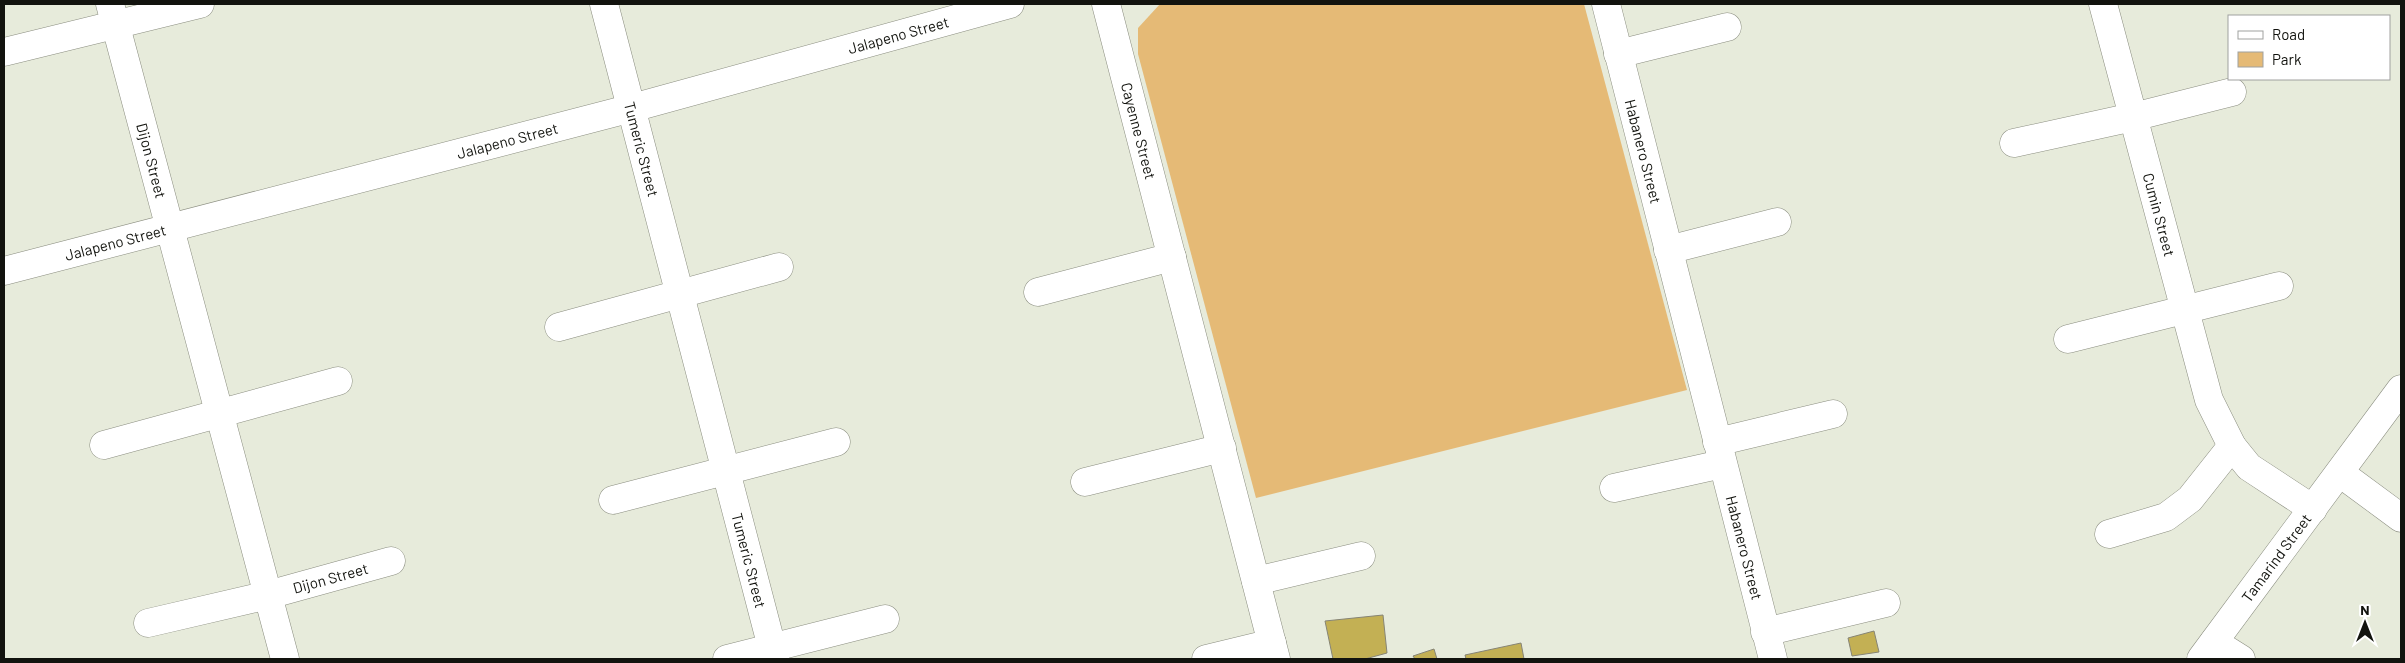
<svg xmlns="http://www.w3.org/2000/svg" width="2405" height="663" font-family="Barlow,sans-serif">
  <rect width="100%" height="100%" fill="#e7ebdb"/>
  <path fill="#e5ba76" d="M1160,4H1584L1687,390L1256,498L1138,54V28Z"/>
  <g fill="#c3b054" stroke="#868475">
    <path d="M1383,615L1387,653L1365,659H1333L1325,621Z"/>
    <path d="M1874,631L1879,652L1852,656L1848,638Z"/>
    <path d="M1521,643L1524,659H1466L1465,655Z"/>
    <path d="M1434,649L1437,659H1415L1413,656Z"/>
  </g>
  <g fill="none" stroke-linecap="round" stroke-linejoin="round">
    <g stroke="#8b8e80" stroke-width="29">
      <g id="street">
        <path id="s1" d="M110,4L285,659"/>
        <path id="s2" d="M604,4L775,659"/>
        <path id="s3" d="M1106,4L1276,659"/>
        <path id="s4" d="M1606,4L1773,659"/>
        <path id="s5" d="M2103,4L2209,400L2232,446L2249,467L2313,509"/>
        <path d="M4,52L200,4"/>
        <path d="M1618,54L1727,27"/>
        <path d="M2014,143L2133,117L2232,92"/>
        <path d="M1668,250L1777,222"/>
        <path id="s6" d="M4,271L632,108L1010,4"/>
        <path d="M1038,292L1172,257"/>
        <path d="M559,327L779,267"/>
        <path d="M2068,339L2279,286"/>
        <path d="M1717,442L1833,414"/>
        <path d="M104,445L338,381"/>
        <path d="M2340,473L2401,518"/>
        <path d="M1085,482L1222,448"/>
        <path d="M1614,488L1722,464"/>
        <path d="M613,500L836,442"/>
        <path d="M2109,534L2166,517L2190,499L2232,446"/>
        <path d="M1256,581L1361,556"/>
        <path id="s7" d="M148,623L268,595L391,561"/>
        <path d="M1765,632L1886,603"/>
        <path d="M2214,642L2241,659"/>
        <path d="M727,659L885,619"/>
        <path d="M1206,659L1272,643"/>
        <path id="s8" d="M2201,659L2401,389"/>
      </g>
    </g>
    <use href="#street" stroke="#fff" stroke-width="28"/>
  </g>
  <g text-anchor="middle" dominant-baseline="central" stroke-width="4" stroke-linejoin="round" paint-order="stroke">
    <g font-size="15" fill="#12130e" stroke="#fff">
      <text stroke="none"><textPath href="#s6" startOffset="925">Jalapeno Street</textPath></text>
      <text stroke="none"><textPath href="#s3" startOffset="131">Cayenne Street</textPath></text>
      <text stroke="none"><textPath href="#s6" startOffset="520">Jalapeno Street</textPath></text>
      <text stroke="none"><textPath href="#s2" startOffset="150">Tumeric Street</textPath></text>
      <text stroke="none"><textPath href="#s4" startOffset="152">Habanero Street</textPath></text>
      <text stroke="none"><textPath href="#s1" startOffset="162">Dijon Street</textPath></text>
      <text stroke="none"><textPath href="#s5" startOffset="218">Cumin Street</textPath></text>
      <text stroke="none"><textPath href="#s6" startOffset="115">Jalapeno Street</textPath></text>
      <text stroke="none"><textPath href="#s4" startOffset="561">Habanero Street</textPath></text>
      <text stroke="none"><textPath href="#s8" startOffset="126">Tamarind Street</textPath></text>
      <text stroke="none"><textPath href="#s2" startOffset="575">Tumeric Street</textPath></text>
      <text stroke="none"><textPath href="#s7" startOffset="188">Dijon Street</textPath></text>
    </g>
  </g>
  <rect width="2405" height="663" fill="none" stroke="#12130e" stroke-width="10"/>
  <rect x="2228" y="15" width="162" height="65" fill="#ffffff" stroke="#a0a19f"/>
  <rect x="2238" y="31" width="25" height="8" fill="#ffffff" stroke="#a0a19f"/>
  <text x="2272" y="40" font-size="15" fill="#12130e">Road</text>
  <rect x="2238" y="52" width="25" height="15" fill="#e5ba76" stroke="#a0a19f"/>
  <text x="2272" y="65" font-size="15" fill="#12130e">Park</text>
  <g transform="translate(2365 623)" stroke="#ffffff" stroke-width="4" paint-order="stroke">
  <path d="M0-4L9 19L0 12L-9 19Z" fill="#12130e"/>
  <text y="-8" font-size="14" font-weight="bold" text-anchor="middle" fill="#12130e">N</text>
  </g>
</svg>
